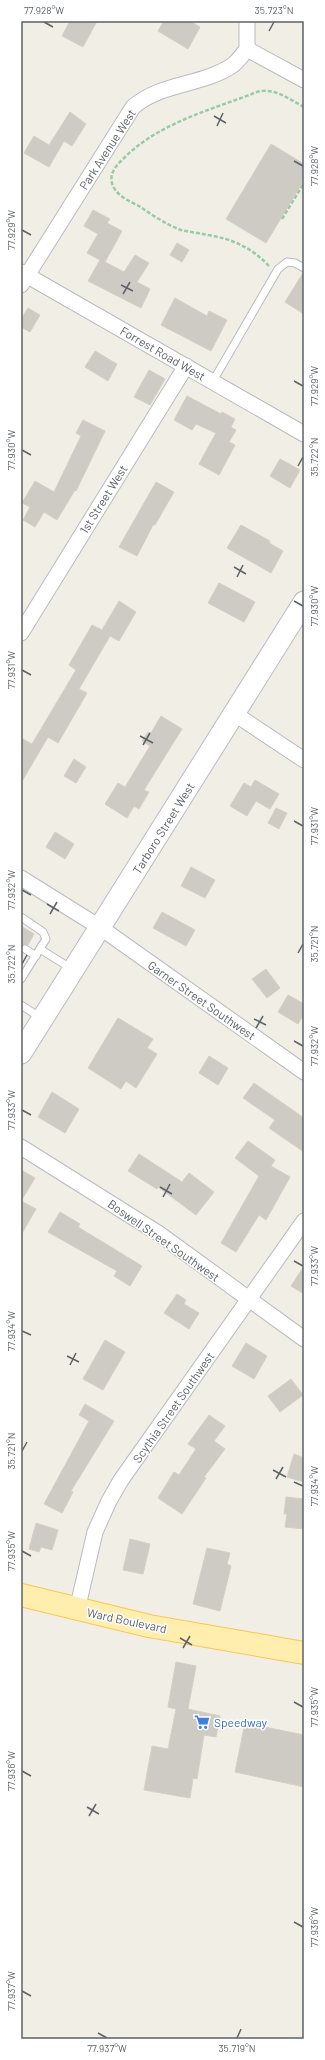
<svg xmlns="http://www.w3.org/2000/svg" width="325" height="2060" font-family="Barlow,sans-serif">
  <rect width="100%" height="100%" fill="#f1eee6"/>
  <g fill="#cecbc5" stroke="#d6cfc3">
    <path d="M70,21H97L83,47L62,36Z"/>
    <path d="M164,21H190L200,27L188,49L158,31Z"/>
    <path d="M70,112L86,124L72,146L64,141L49,167L24,153L34,136L49,145Z"/>
    <path d="M271,144L304,164V180L266,243L226,219Z"/>
    <path d="M93,210L110,219L107,223L122,231L105,262L124,272L135,255L149,263L137,282L150,289L141,308L88,281L100,260L87,253L98,234L84,226Z"/>
    <path d="M177,243L189,250L182,262L170,255Z"/>
    <path d="M303,273H304V314L285,302Z"/>
    <path d="M175,298L207,316L209,311L227,320L211,351L161,325Z"/>
    <path d="M28,308L40,315L30,332L21,327V319Z"/>
    <path d="M95,351L117,364L108,381L85,367Z"/>
    <path d="M149,370L165,379L150,405L134,397Z"/>
    <path d="M187,396L221,414L222,412L235,419L231,427L236,430L229,442L235,445L219,475L199,464L216,433L196,424L192,430L174,420Z"/>
    <path d="M83,420L105,431L76,491L75,490L57,520L44,512L35,527L23,520L30,507L22,503L35,481L54,492L81,436L76,433Z"/>
    <path d="M280,459L300,470L290,488L270,476Z"/>
    <path d="M156,482L174,492L155,525H153L137,556L119,547Z"/>
    <path d="M241,525L270,541L269,543L283,551L271,573L227,548Z"/>
    <path d="M219,583L255,602L244,622L208,603Z"/>
    <path d="M119,601L136,612L119,641L110,636L79,689L87,693L58,743L48,737L21,783V738L32,744L76,670L69,665L92,625L102,630Z"/>
    <path d="M161,716L182,729L144,790L149,792L139,809L134,806L127,818L105,804L118,783L125,787L150,746L142,741L148,732L151,733Z"/>
    <path d="M74,759L86,767L76,783L64,776Z"/>
    <path d="M255,780L279,794L270,809L256,801L247,816L230,806L244,783L251,787Z"/>
    <path d="M276,808L287,813L279,829L268,823Z"/>
    <path d="M55,832L74,844L65,859L46,847Z"/>
    <path d="M191,867L215,880L205,898L181,886Z"/>
    <path d="M162,912L195,930L186,946L153,928Z"/>
    <path d="M21,926L34,934L28,945L21,946Z"/>
    <path d="M266,969L280,988L267,998L252,979Z"/>
    <path d="M288,995L304,1004V1014L298,1024L278,1012Z"/>
    <path d="M118,1018L153,1039L147,1048L157,1054L136,1088L126,1081L121,1089L88,1068Z"/>
    <path d="M209,1056L228,1068L218,1085L199,1073Z"/>
    <path d="M254,1083L304,1118V1152L269,1128L275,1120L243,1098Z"/>
    <path d="M52,1092L79,1109L65,1133L38,1117Z"/>
    <path d="M248,1141L275,1160L271,1166L290,1177L266,1220L259,1215L236,1252L221,1243L259,1176L235,1158Z"/>
    <path d="M139,1154L182,1182L189,1173L214,1192L196,1215L158,1187L157,1189L128,1171Z"/>
    <path d="M21,1170L35,1178L21,1201L36,1209L21,1235Z"/>
    <path d="M60,1212L80,1224L78,1227L142,1266L130,1286L114,1276L117,1271L48,1232Z"/>
    <path d="M304,1266V1294L291,1286Z"/>
    <path d="M177,1294L186,1300L184,1304L199,1313L189,1329L164,1313Z"/>
    <path d="M105,1340L125,1352L103,1390L83,1379Z"/>
    <path d="M246,1343L267,1356L254,1379L232,1366Z"/>
    <path d="M291,1379L303,1395L280,1412L268,1396Z"/>
    <path d="M85,1404L114,1421L71,1491L73,1492L62,1513L44,1504L89,1421L79,1415Z"/>
    <path d="M209,1415L225,1426L214,1441L225,1449L204,1477L206,1478L182,1514L158,1498L174,1472L179,1475L196,1449L188,1444Z"/>
    <path d="M294,1454L304,1458V1482L287,1477Z"/>
    <path d="M286,1497L304,1499V1529L285,1527L287,1514H284Z"/>
    <path d="M36,1523L58,1530L52,1550L41,1547L39,1552L29,1549Z"/>
    <path d="M130,1539L150,1544L143,1574L123,1570Z"/>
    <path d="M207,1548L230,1553L227,1564L231,1566L220,1611L193,1604Z"/>
    <path d="M176,1662L196,1666L188,1709L220,1716L216,1737L204,1735L197,1779L193,1778L190,1798L144,1790L152,1746L168,1749L176,1709L168,1707Z"/>
    <path d="M245,1723L304,1735V1787L235,1772Z"/>
  </g>
  <g fill="none" stroke-linecap="round" stroke-linejoin="round">
    <g stroke="#b8bcc0" stroke-width="9">
      <g id="service">
        <path d="M213,381L278,269L287,262L295,263L304,268"/>
        <path d="M21,917L43,932L46,939L21,979"/>
        <path d="M25,949L36,956"/>
        <path d="M40,949L72,969"/>
        <path d="M21,1005L41,1018"/>
      </g>
    </g>
    <g stroke="#b8bcc0" stroke-width="17">
      <g id="minor">
        <path d="M247,49L304,80"/>
        <path d="M21,272L304,434"/>
        <path d="M21,285L133,107C162,82 202,86 233,65C238,61 243,54 247,49V21"/>
        <path d="M21,633L186,366"/>
        <path d="M235,714L304,760"/>
        <path d="M21,878L101,928L304,1072"/>
        <path d="M21,1147L158,1233L304,1339"/>
        <path d="M77,1610L95,1532L109,1501L121,1480L304,1221"/>
      </g>
    </g>
    <g stroke="#b9bdc3" stroke-width="23">
      <path id="secondary" d="M21,1053L304,602"/>
    </g>
    <g stroke="#fdc552" stroke-width="24">
      <path id="primary" d="M21,1595L149,1626L304,1653"/>
    </g>
    <g stroke="#98cca5" stroke-width="2.5" stroke-dasharray="4 2" stroke-linecap="butt">
      <path d="M282,219L304,183"/>
      <path d="M269,266C252,248 233,239 208,235C199,233 190,232 181,230C167,225 152,215 139,206C129,201 115,195 112,183C109,172 118,164 125,157C161,122 211,110 257,92C274,87 289,99 304,107"/>
    </g>
    <use href="#service" stroke="#fff" stroke-width="7"/>
    <use href="#minor" stroke="#fff" stroke-width="15"/>
    <use href="#secondary" stroke="#fff" stroke-width="21"/>
    <use href="#primary" stroke="#ffeead" stroke-width="22"/>
  </g>
  <path fill="none" stroke="#5d6267" stroke-width="1.5" d="M44,22L53,27M269,31L274,22M214,116L226,123M217,126L223,113M294,161L303,166M22,230L31,235M121,285L133,291M123,294L130,282M294,381L303,386M22,450L31,455M298,466L303,457M234,567L246,574M237,577L243,565M294,601L303,606M22,670L31,675M140,736L153,743M143,745L150,733M294,821L303,826M22,890L31,895M47,904L59,911M50,914L57,902M298,953L303,944M22,964L27,955M254,1019L266,1025M256,1028L263,1016M294,1041L303,1046M22,1110L31,1115M160,1187L172,1194M163,1197L170,1184M294,1261L303,1266M22,1331L31,1335M67,1356L79,1362M70,1365L76,1353M22,1451L27,1442M273,1470L286,1477M276,1479L283,1467M294,1482L303,1486M22,1551L31,1556M180,1638L192,1645M183,1648L190,1636M294,1702L303,1707M22,1771L31,1776M87,1807L99,1814M89,1816L96,1804M294,1922L303,1927M22,1991L31,1996M98,2033L107,2038M237,2038L241,2029"/>
  <defs>
    <g id="supermarket-bare" transform="scale(1.2)"><path d="M-6-5.5h2.5l.6 2H6L4.5 2H-2.5L-4.4-4H-6ZM-1.5 3.2a1.3 1.3 0 1 0 .1 0ZM3 3.2a1.3 1.3 0 1 0 .1 0Z" fill="#3f7fe0" stroke="#fff" stroke-width="2.5" paint-order="stroke"/></g>
  </defs>
  <g fill-rule="evenodd">
    <use href="#supermarket-bare" x="202" y="1722"/>
  </g>
  <g text-anchor="middle" dominant-baseline="central" stroke-width="3" stroke-linejoin="round" paint-order="stroke">
    <g font-size="12" fill="#5d6267" stroke="#fff">
      <text transform="translate(107 149) rotate(-57)">Park Avenue West</text>
      <text transform="translate(163 353) rotate(30)">Forrest Road West</text>
      <text transform="translate(103 499) rotate(-58)">1st Street West</text>
      <text transform="translate(163 828) rotate(-58)">Tarboro Street West</text>
      <text transform="translate(202 1000) rotate(35)">Garner Street Southwest</text>
      <text transform="translate(164 1240) rotate(35)">Boswell Street Southwest</text>
      <text transform="translate(173 1407) rotate(-55)">Scythia Street Southwest</text>
      <text transform="translate(127 1620) rotate(12)">Ward Boulevard</text>
    </g>
    <g font-size="12" fill="#366cbe" stroke="#fff" text-anchor="start">
      <text x="214" y="1722">Speedway</text>
    </g>
  </g>
  <rect width="325" height="2060" fill="none" stroke="#ffffff" stroke-width="44"/>
  <rect x="22" y="22" width="281" height="2016" fill="none" stroke="#5d6267" stroke-width="1.5"/>
  <g font-size="10" text-anchor="middle" fill="#5d6267">
    <text x="44" y="14">77.928°W</text>
    <text x="274" y="14">35.723°N</text>
    <text transform="translate(314 166) rotate(-90)" y="4">77.928°W</text>
    <text transform="translate(11 230) rotate(-90)" y="4">77.929°W</text>
    <text transform="translate(314 386) rotate(-90)" y="4">77.929°W</text>
    <text transform="translate(11 450) rotate(-90)" y="4">77.930°W</text>
    <text transform="translate(314 457) rotate(-90)" y="4">35.722°N</text>
    <text transform="translate(314 606) rotate(-90)" y="4">77.930°W</text>
    <text transform="translate(11 670) rotate(-90)" y="4">77.931°W</text>
    <text transform="translate(314 826) rotate(-90)" y="4">77.931°W</text>
    <text transform="translate(11 890) rotate(-90)" y="4">77.932°W</text>
    <text transform="translate(314 944) rotate(-90)" y="4">35.721°N</text>
    <text transform="translate(11 964) rotate(-90)" y="4">35.722°N</text>
    <text transform="translate(314 1046) rotate(-90)" y="4">77.932°W</text>
    <text transform="translate(11 1110) rotate(-90)" y="4">77.933°W</text>
    <text transform="translate(314 1266) rotate(-90)" y="4">77.933°W</text>
    <text transform="translate(11 1331) rotate(-90)" y="4">77.934°W</text>
    <text transform="translate(11 1451) rotate(-90)" y="4">35.721°N</text>
    <text transform="translate(314 1486) rotate(-90)" y="4">77.934°W</text>
    <text transform="translate(11 1551) rotate(-90)" y="4">77.935°W</text>
    <text transform="translate(314 1707) rotate(-90)" y="4">77.935°W</text>
    <text transform="translate(11 1771) rotate(-90)" y="4">77.936°W</text>
    <text transform="translate(314 1927) rotate(-90)" y="4">77.936°W</text>
    <text transform="translate(11 1991) rotate(-90)" y="4">77.937°W</text>
    <text x="107" y="2052">77.937°W</text>
    <text x="237" y="2052">35.719°N</text>
  </g>
</svg>
